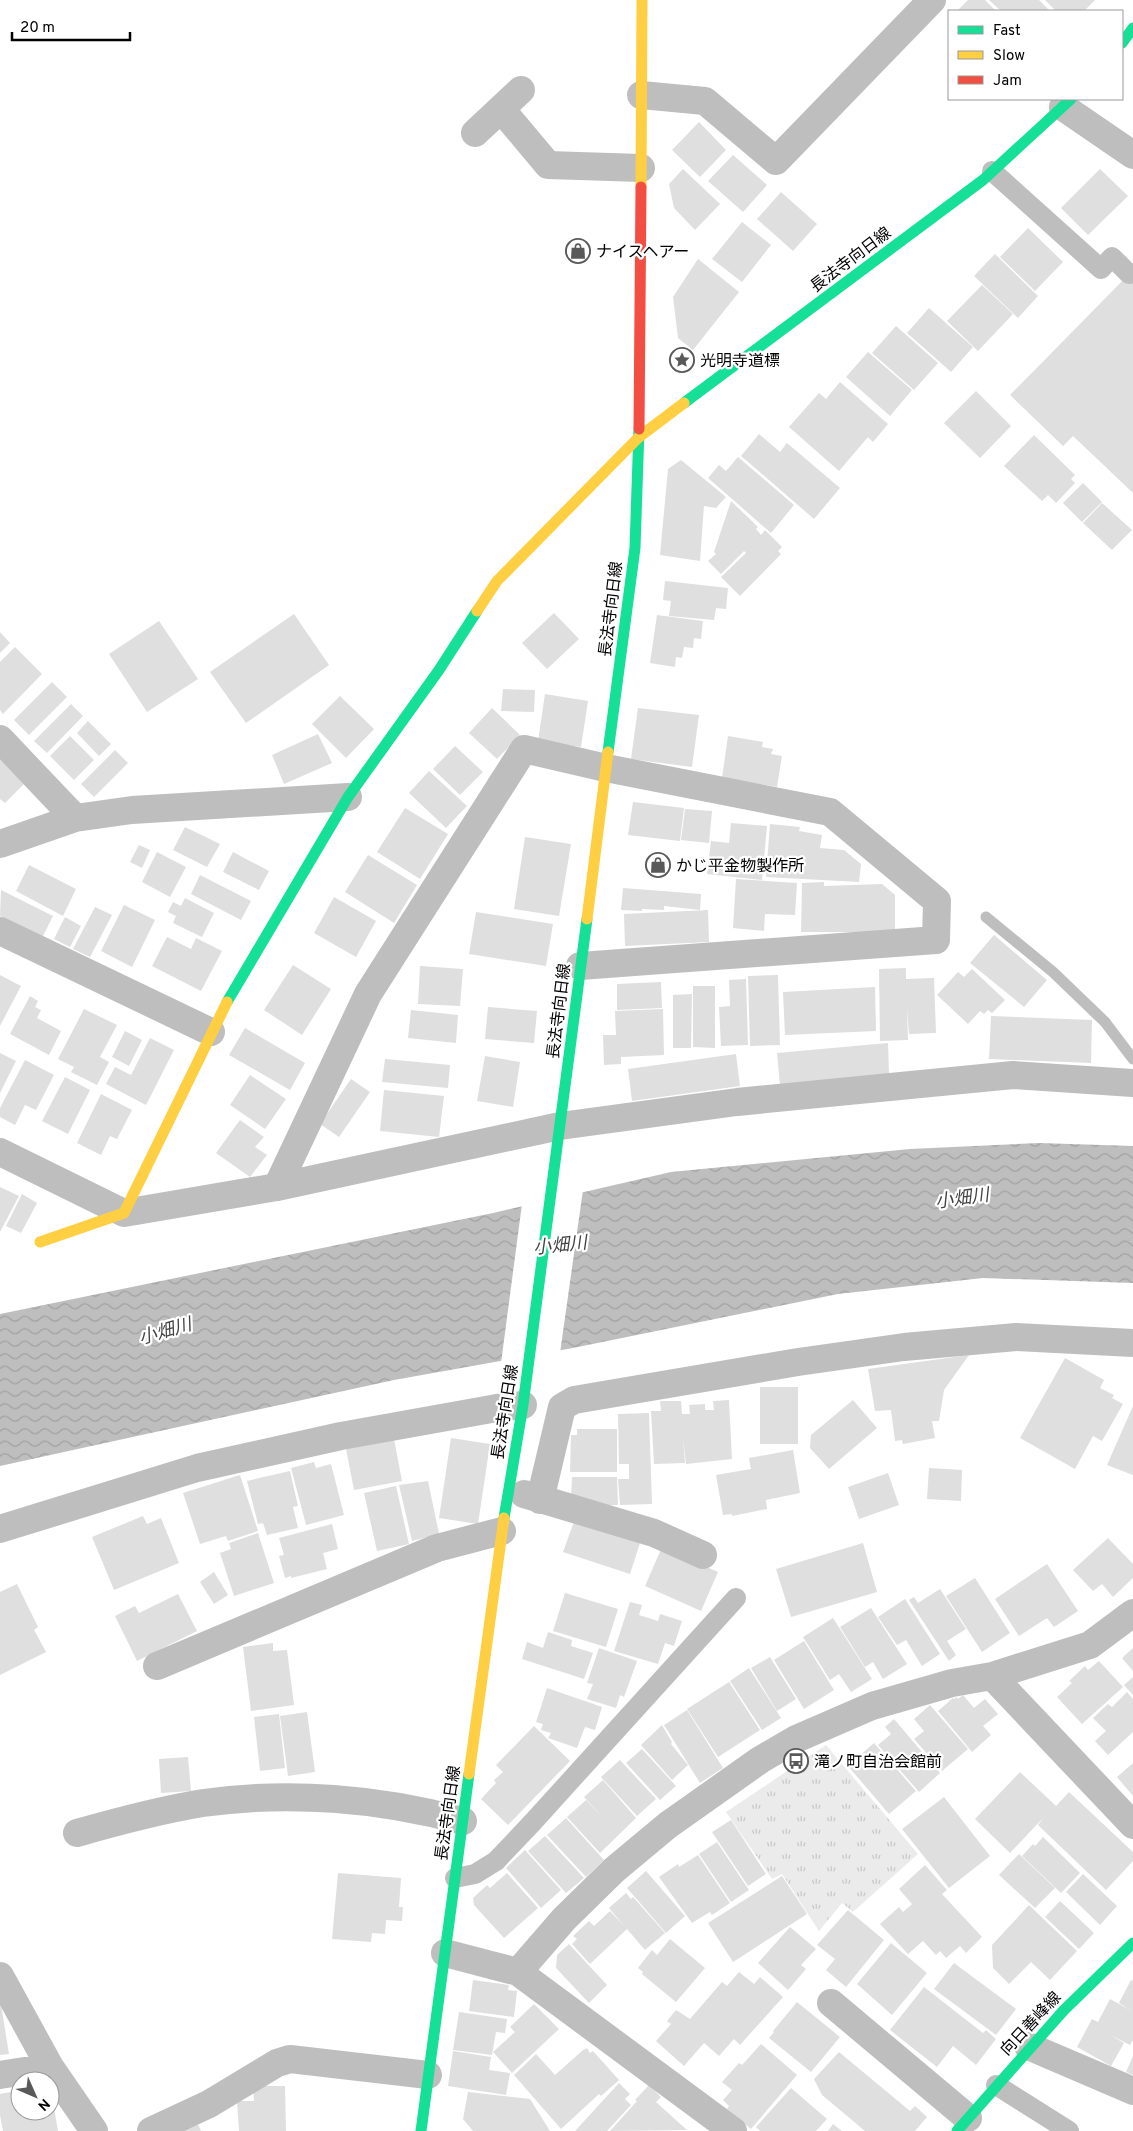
<svg xmlns="http://www.w3.org/2000/svg" width="1133" height="2131" viewBox="0 0 1133 2131" font-family="Overpass,'Noto Sans JP',sans-serif">
	<style>
		.park { fill: url(#park-tufts) }
		.water { fill: url(#water-waves) }
		.pier { fill: #fff }
		.lines { fill: none; stroke-linecap: round; stroke-linejoin: round }
		.stream { stroke: #bebebe; stroke-width: 11 }
		.building { fill: #dfdfdf }
		.lane { stroke: #bebebe; stroke-width: 20 }
		.street { stroke: #bebebe; stroke-width: 28 }
		.fast { stroke: #16e098; stroke-width: 11 }
		.slow { stroke: #ffcf43; stroke-width: 11 }
		.jam { stroke: #f24e42; stroke-width: 11 }
		.labels { text-anchor: middle; stroke-width: 4.5; stroke-linejoin: round; paint-order: stroke }
		.poi-label { font-size: 16px; fill: #000; stroke: #fff; text-anchor: start }
		.street-label { font-size: 16px; fill: #000; stroke: #fff }
		.water-label { font-size: 18px; font-style: italic; fill: #434343; stroke: #fff }
	</style>
	<defs>
		<pattern id="park-tufts" width="24" height="20" patternUnits="userSpaceOnUse" patternTransform="scale(1.25)"><rect width="24" height="20" fill="#ebebeb"/><path d="M3 7l-1-3M5 7V3M7 7l1-3M15 17l-1-3M17 17v-4M19 17l1-3" fill="none" stroke="#c8c8c8"/></pattern>
		<pattern id="water-waves" width="16" height="10" patternUnits="userSpaceOnUse" patternTransform="scale(1.25)"><rect width="16" height="10" fill="#bebebe"/><path d="M0 5q4-4 8 0t8 0" fill="none" stroke="#a2a2a2"/></pattern>
	</defs>
	<rect width="100%" height="100%" fill="#fff"/>
	<!-- park -->
	<path class="park" d="M826 1745 918 1854 853 1912 842 1903 819 1931 782 1874 772 1879 726 1812Z"/>
	<!-- water -->
	<path class="water" d="M1039 1143 1133 1146V1283L983 1278 838 1294 573 1348 394 1380 0 1466V1314L493 1213 671 1172 910 1149Z"/>
	<!-- pier -->
	<path class="pier" d="M583 1190 560 1353 501 1363 522 1204Z"/>
	<g class="lines">
		<!-- stream -->
		<path class="stream" d="M986 917 1053 972 1105 1022 1133 1059"/>
	</g>
	<!-- building -->
	<path class="building" d="M968 0H985L996 11H957Z
		M989 0H1039L1050 11H1001Z
		M1045 0H1095L1084 11H1056Z
		M699 122 726 150 700 177 672 150Z
		M733 155 767 185 743 212 708 181Z
		M683 169 720 204 695 230 674 208 669 184Z
		M1100 169 1128 196 1088 235 1061 208Z
		M781 192 817 224 793 251 757 219Z
		M742 222 771 245 742 282 712 259Z
		M1028 228 1063 262 1035 291 1000 257Z
		M995 254 1038 296 1018 318 974 276Z
		M698 259 739 292 693 350 678 338 673 297Z
		M1133 270V493L1073 436 1063 446 1010 395Z
		M982 285 1013 314 978 351 947 321Z
		M929 308 973 347 951 372 907 333Z
		M896 326 938 363 914 390 872 353Z
		M868 352 912 390 890 416 846 377Z
		M840 382 888 424 873 442 868 437 839 471 789 427 819 393 826 399Z
		M976 391 1011 426 980 458 944 423Z
		M759 434 780 452 787 443 840 488 814 519 741 456Z
		M1034 435 1075 475 1071 479 1075 483 1056 503 1048 495 1042 501 1004 466Z
		M738 457 794 505 771 533 708 478 719 465 726 471Z
		M681 460 726 497 716 508 704 506 700 561 660 555 668 469Z
		M1083 483 1102 502 1082 522 1063 503Z
		M731 501 758 527 756 529 761 535 765 530 782 547 778 551 781 554 740 596 721 577 746 553 744 551 721 574 708 561 716 554 714 552Z
		M1102 503 1132 530 1112 550 1083 523Z
		M665 581 728 588 726 609 716 608 714 620 669 616 671 601 663 600Z
		M554 613 579 639 547 669 522 643Z
		M294 614 329 665 246 723 210 672Z
		M657 615 703 621 701 639 694 638 693 648 684 647 682 658 676 657 675 667 650 663Z
		M159 621 198 679 147 712 109 654Z
		M0 632 10 643 0 653Z
		M15 647 42 674 3 714 0 710V662Z
		M52 682 67 697 29 735 14 720Z
		M503 689 535 690 534 712 501 711Z
		M545 694 588 701 581 747 538 741Z
		M340 696 374 729 346 758 312 724Z
		M71 704 83 716 47 753 34 741Z
		M492 708 520 735 497 759 469 733Z
		M638 708 699 715 692 767 631 759Z
		M88 721 111 744 99 756 77 733Z
		M318 734 332 763 284 784 272 755Z
		M70 736 94 760 74 780 50 756Z
		M728 736 763 742 762 747 773 749 771 754 782 756 777 787 722 778Z
		M455 746 483 772 460 795 433 769Z
		M115 750 128 763 94 797 81 784Z
		M0 755 26 782 5 803 0 799Z
		M429 771 467 806 446 828 409 793Z
		M633 802 684 808 680 841 628 835Z
		M405 808 448 834 420 879 377 852Z
		M685 809 712 811 709 843 681 840Z
		M731 823 767 826 762 880 707 874 711 841 729 843Z
		M770 824 800 827 799 831 822 835 820 848 844 850 861 864 859 882 766 877Z
		M185 827 220 844 207 867 173 850Z
		M525 837 571 844 559 916 514 909Z
		M139 845 150 850 142 868 130 862Z
		M157 852 186 867 170 897 142 882Z
		M233 852 269 871 259 890 223 872Z
		M368 855 417 885 394 923 345 892Z
		M29 865 76 889 63 916 16 891Z
		M200 875 251 901 241 920 191 894Z
		M736 879 797 883 795 915 765 914 764 931 733 928Z
		M824 882V886L882 884 895 895V932H801L802 883Z
		M623 888 701 894 700 910 664 906V910L642 909V911L621 910Z
		M1 890 53 916 42 938 0 916Z
		M334 897 376 921 356 957 314 933Z
		M185 898 214 913 202 937 173 923 176 916 168 912 173 902 181 906Z
		M124 905 155 920 132 967 101 951Z
		M95 907 112 915 90 957 73 949Z
		M708 910 709 942 625 946 624 914Z
		M476 912 553 924 546 966 469 954Z
		M65 917 81 926 70 947 54 939Z
		M994 935 1047 980 1024 1007 970 963Z
		M167 937 191 949 196 938 222 951 201 991 152 966Z
		M293 965 331 989 302 1035 264 1010Z
		M420 966 463 969 460 1006 418 1004Z
		M906 968V979L934 978 936 1033 909 1034 907 1009 908 1040 880 1041 879 969Z
		M972 969 1005 1000 992 1013 988 1010 984 1014 980 1011 968 1024 937 995 958 972 964 977Z
		M0 975 21 986 0 1026Z
		M778 975 780 1045 750 1046 748 976Z
		M746 979 748 1045 721 1046 719 1007 730 1006 729 980Z
		M661 982 662 1008 617 1010V984Z
		M693 986H715V1048L693 1047Z
		M875 987 876 1031 785 1035 783 992Z
		M692 994 691 1048H673V995Z
		M30 996 38 1001 35 1007 41 1010 37 1018 61 1031 49 1055 10 1034Z
		M488 1007 537 1011 534 1043 485 1039Z
		M84 1009 117 1025 100 1057 109 1062 97 1085 71 1072 74 1067 58 1059Z
		M663 1009 664 1055 621 1057V1064L604 1065 603 1035H616L615 1011Z
		M411 1010 458 1015 456 1043 408 1038Z
		M991 1016 1092 1020 1091 1063 989 1059Z
		M245 1028 305 1063 290 1090 229 1055Z
		M125 1031 142 1040 129 1066 112 1057Z
		M150 1038 174 1050 146 1105 106 1084 115 1067 131 1075Z
		M888 1043 889 1074 780 1085 777 1053Z
		M0 1053 16 1061 0 1093Z
		M736 1054 740 1086 632 1101 628 1069Z
		M485 1056 520 1062 513 1107 477 1101Z
		M385 1059 450 1065 448 1088 382 1082Z
		M25 1060 54 1075 36 1110 25 1105 15 1125 0 1117V1108Z
		M250 1075 286 1099 265 1129 230 1105Z
		M65 1077 90 1090 68 1134 42 1121Z
		M351 1079 370 1092 339 1137 320 1124Z
		M384 1090 444 1096 439 1137 380 1131Z
		M101 1094 132 1110 117 1139 110 1136 101 1155 77 1143Z
		M240 1120 264 1137 255 1147 267 1155 250 1177 216 1153Z
		M0 1187 19 1196 0 1232Z
		M22 1194 37 1203 21 1233 6 1226Z
		M969 1355 944 1390 939 1421H932L935 1438 903 1444 902 1440 895 1441 891 1410 875 1411 868 1369Z
		M1065 1358 1104 1380 1100 1388 1114 1395 1112 1398 1123 1404 1102 1441 1093 1436 1075 1469 1020 1438Z
		M760 1387H798V1444H760Z
		M729 1400 732 1459 686 1464 683 1438 685 1463 654 1464 651 1411H661L660 1401H681L682 1414H690L689 1405 705 1404V1410H714L713 1401Z
		M853 1400 877 1428 829 1469 810 1448 811 1435Z
		M1133 1406V1475L1107 1465Z
		M649 1413 652 1504 620 1505 618 1479H629V1464H619L618 1414Z
		M577 1429H617V1472H570L571 1435H577Z
		M451 1438 490 1444 478 1524 439 1518Z
		M394 1439 402 1481 354 1490 346 1449Z
		M793 1450 800 1493 766 1500 767 1509 732 1516V1514L723 1515 716 1475 751 1469 749 1458Z
		M314 1462 316 1468 331 1464 344 1515 306 1525 291 1468Z
		M929 1468 962 1470 961 1501 927 1499Z
		M290 1471 298 1506 293 1507 298 1528 267 1535 263 1523 258 1524 247 1481Z
		M888 1473 899 1505 859 1519 848 1487Z
		M240 1475 258 1531 228 1541 226 1536 200 1544 183 1493Z
		M572 1477H617L618 1505H600L571 1499Z
		M428 1481 439 1534 412 1541 399 1485Z
		M396 1486 409 1544 377 1551 364 1493Z
		M143 1516 147 1524 161 1518 179 1563 114 1590 92 1537Z
		M575 1519 641 1540 630 1574 563 1552Z
		M332 1524 338 1549 323 1553 327 1569 291 1578V1576L285 1578 279 1556 284 1555 279 1538Z
		M258 1533 274 1583 234 1596 220 1553 231 1549 229 1543Z
		M1108 1538 1133 1564V1578L1113 1597 1102 1584 1093 1591 1073 1570Z
		M863 1543 877 1592 791 1617 776 1569Z
		M662 1547 718 1572 701 1611 645 1586Z
		M1047 1564 1078 1611 1054 1627 1047 1618 1019 1636 995 1599Z
		M214 1572 228 1595 214 1604 200 1582Z
		M975 1578 1010 1633 982 1652 946 1596Z
		M17 1584 38 1627 34 1630 46 1652 0 1675V1592Z
		M940 1589 966 1629 947 1641 956 1655 949 1661 909 1600 914 1597 918 1603Z
		M565 1593 618 1609 606 1647 553 1631Z
		M178 1594 197 1631 137 1661 115 1616 135 1606 139 1613Z
		M905 1599 940 1654 922 1666 906 1640 897 1645 878 1617Z
		M630 1602 642 1605 639 1615 658 1621 660 1614 682 1621 674 1646 665 1643 658 1664 614 1651Z
		M871 1608 907 1664 883 1679 873 1662 865 1667 840 1627Z
		M833 1618 872 1679 851 1692 839 1674 830 1680 803 1637Z
		M548 1632 572 1640 571 1646 593 1653 584 1679 522 1659 527 1642 543 1648Z
		M804 1641 834 1690 804 1709 774 1660Z
		M273 1643V1651L287 1650 294 1705 251 1711 243 1647Z
		M599 1648 637 1661 624 1697 620 1695 616 1708 587 1699 593 1684 587 1683Z
		M1133 1648V1671L1122 1658Z
		M770 1657 796 1699 777 1711 751 1668Z
		M1099 1661 1123 1687 1082 1724 1057 1697 1072 1683 1069 1681 1085 1666 1088 1670Z
		M749 1668 781 1718 762 1730 730 1681Z
		M1133 1677V1695L1124 1685Z
		M729 1682 760 1730 718 1757 687 1709Z
		M547 1688 602 1707 595 1730 585 1727 577 1748 548 1738 551 1733 541 1730 543 1724 536 1722Z
		M1127 1692 1133 1699V1732L1108 1755 1095 1741 1106 1731 1093 1718 1108 1704 1112 1707Z
		M963 1695 974 1708 985 1699 998 1714 983 1726 991 1735 972 1752 938 1711 953 1698 954 1699 957 1697 958 1699Z
		M930 1705 968 1749 942 1771 914 1739 924 1731 914 1719Z
		M687 1710 723 1768 700 1783 664 1725Z
		M307 1712 315 1772 288 1776 280 1716Z
		M279 1714 285 1768 260 1771 254 1717Z
		M894 1719 940 1773 919 1792 878 1745 891 1734 885 1727Z
		M662 1725 672 1742 671 1744 688 1765 672 1780 641 1745Z
		M534 1726 570 1761 508 1825 481 1799 496 1783 494 1780 503 1772 496 1765Z
		M874 1743 916 1791 889 1814 848 1766Z
		M642 1749 676 1786 660 1800 626 1763Z
		M188 1757 191 1791 161 1793 159 1759Z
		M620 1760 656 1799 637 1816 601 1777Z
		M1133 1763V1796L1117 1777Z
		M1020 1772 1056 1806 1069 1792 1133 1852V1861L1106 1890 1038 1825 1043 1818 1010 1853 975 1819Z
		M603 1780 636 1818 600 1853 567 1817 586 1800 605 1820 584 1797Z
		M944 1797 990 1856 949 1888 902 1829Z
		M566 1818 604 1860 586 1877 547 1835Z
		M731 1820 766 1874 748 1886 712 1832Z
		M545 1836 584 1878 566 1893 528 1851Z
		M1043 1837 1080 1873 1061 1893 1022 1856 1033 1844 1035 1846Z
		M717 1842 749 1890 731 1902 699 1854Z
		M525 1850 561 1890 541 1908 506 1868Z
		M1019 1854 1055 1888 1035 1908 999 1875Z
		M698 1855 730 1903 712 1915 710 1912 692 1923 659 1877 678 1864 679 1867Z
		M925 1865 947 1890 942 1894 982 1937 966 1953 960 1946 946 1958 940 1951 936 1955 923 1941 908 1954 880 1924 899 1907 903 1912 912 1904 899 1889Z
		M646 1871 685 1916 666 1933 627 1888Z
		M338 1873 401 1878 399 1907H403L402 1921 386 1920 385 1934 372 1933 371 1942 332 1939Z
		M507 1873 538 1908 504 1938 474 1905 473 1898 487 1885 490 1888Z
		M1083 1874 1117 1906 1100 1925 1066 1892Z
		M782 1876 807 1914 733 1962 708 1923Z
		M626 1893 631 1899 633 1897 665 1933 645 1950 627 1929 590 1964 572 1944 577 1939 573 1936 589 1921 594 1926 610 1911 624 1926 609 1908Z
		M1060 1901 1094 1933 1079 1949 1045 1917Z
		M1029 1905 1077 1951 1050 1980 1031 1962 1009 1984 993 1968 992 1945Z
		M848 1910 884 1940 846 1987 826 1970 835 1959 817 1945Z
		M790 1927 816 1949 801 1965 806 1969 788 1990 758 1963Z
		M670 1939 705 1968 676 2002 642 1974 643 1972 638 1968 652 1950 657 1955Z
		M891 1943 927 1973 892 2015 857 1984Z
		M569 1944 607 1985 589 2003 556 1968 557 1955Z
		M954 1963 1016 2009 996 2035 934 1989Z
		M739 1972 754 1984 760 1977 783 1997 740 2045 734 2039 719 2056 704 2043 684 2066 656 2041 671 2024 667 2021 676 2010 690 2019 722 1982 727 1986Z
		M473 1980 509 1985 508 1990 517 1991 514 2017 469 2011Z
		M1131 1980 1133 1981V2040L1130 2045 1110 2035 1124 2043 1111 2066 1077 2047 1092 2019 1098 2022 1110 1999 1130 2010 1119 2003Z
		M924 1987 983 2033 986 2030 996 2039 976 2065 953 2046 937 2067 890 2030Z
		M0 1998 9 2054 0 2055Z
		M797 2002 840 2037 811 2072 769 2038 774 2032 773 2031Z
		M534 2004 559 2029 512 2073 493 2052 515 2032 510 2027Z
		M459 2012 507 2019 505 2033 496 2032 492 2055 453 2050Z
		M761 2044 797 2075 751 2129 727 2109 729 2106 723 2100 732 2090 722 2082 739 2063 742 2065Z
		M587 2048 590 2053 593 2051 619 2080 601 2096 599 2094 561 2129 514 2075 536 2054 555 2075 583 2050Z
		M453 2051 491 2057 489 2070 510 2073 506 2095 448 2086Z
		M839 2052 910 2111 915 2106 927 2117 915 2131H865L822 2095 814 2079Z
		M1133 2056V2075L1126 2072Z
		M619 2083 630 2094 625 2099 631 2105 607 2131H575Z
		M649 2085 661 2097 656 2102 687 2130 610 2131 637 2101 635 2100Z
		M253 2086H285L286 2131H239L237 2101H254Z
		M791 2088 827 2119 816 2131H760L756 2127Z
		M20 2090V2111H50L51 2090 58 2131H3L0 2115V2094Z
		M468 2092 530 2099 550 2131H473L463 2119Z
		M197 2122 201 2131H167Z
		M833 2124 842 2131H828Z"/>
	<g class="lines">
		<!-- lane -->
		<path class="lane" d="M992 171 1101 269 1112 257 1129 274
			M455 1878 475 1874 496 1861 532 1823 736 1598
			M996 2085 1069 2131"/>
		<!-- street -->
		<path class="street" d="M641 95 705 101 776 161 932 0
			M1063 107 1133 155
			M501 109 548 165 641 168
			M475 133 521 90
			M0 739 75 818
			M0 844 75 818 132 810 348 797
			M0 931 211 1032
			M0 1152 124 1213 277 1187 560 1126 737 1102 1013 1075 1133 1083
			M277 1187 368 994 524 749 606 768 830 812 937 901 936 940 580 966
			M524 1494 654 1533 703 1555
			M540 1500 562 1407 574 1400 798 1362 904 1347 1016 1337 1133 1343
			M0 1529 197 1468 341 1436 497 1408 523 1405
			M157 1666 437 1548 502 1531
			M992 1676 1133 1825
			M77 1833C119 1821 160 1810 203 1803 289 1791 379 1798 463 1821
			M445 1953 518 1972 733 2131
			M518 1972 564 1919 614 1870 668 1825 760 1760 796 1739 872 1706 952 1683 992 1676 1090 1645 1133 1613
			M0 1976 50 2067 94 2131
			M831 2003 968 2118
			M1028 2046 1133 2091
			M0 2075 50 2067
			M151 2131 209 2104 277 2063 290 2059 428 2075"/>
		<!-- fast -->
		<path class="fast" d="M1122 43 1133 28
			M684 403 983 180 1071 99
			M608 752 635 548 639 429
			M227 1002 348 797 439 670 477 611
			M504 1518 523 1405 587 919
			M421 2131 469 1774
			M957 2131 1064 2010 1133 1943"/>
		<!-- slow -->
		<path class="slow" d="M641 187 642 0
			M477 611 497 581 639 437 684 403
			M587 919 608 752
			M40 1242 124 1213 227 1002
			M469 1774 504 1518"/>
		<!-- jam -->
		<path class="jam" d="M639 429 641 187"/>
	</g>
	<!-- icons -->
	<defs>
		<symbol id="shop-ring" viewBox="-11 -11 22 22"><circle r="9.5" fill="#fff" stroke="#595959" stroke-width="1.5"/><path d="M-5-2.5h2.3a2.7 3.5 0 0 1 5.4 0H5L5.5 6h-11ZM-1.5-2.5h3a1.5 2.3 0 0 0-3 0Z" fill="#595959"/></symbol>
		<symbol id="sight-ring" viewBox="-11 -11 22 22"><circle r="9.5" fill="#fff" stroke="#595959" stroke-width="1.5"/><path d="M0-6L1.8-2.2L6-1.7L2.9 1.2L3.7 5.4L0 3.3L-3.7 5.4L-2.9 1.2L-6-1.7L-1.8-2.2Z" fill="#595959"/></symbol>
		<symbol id="bus-ring" viewBox="-11 -11 22 22"><circle r="9.5" fill="#fff" stroke="#595959" stroke-width="1.5"/><path d="M-5-6H5V4H4V6H2V4H-2V6H-4V4H-5ZM-3.5-4V0h7V-4ZM-3.5 1.2v1.5H-2V1.2ZM2 1.2v1.5H3.5V1.2Z" fill="#595959"/></symbol>
	</defs>
	<g fill-rule="evenodd">
		<use href="#shop-ring" x="564" y="237" width="28" height="28"/>
		<use href="#sight-ring" x="668" y="346" width="28" height="28"/>
		<use href="#shop-ring" x="644" y="851" width="28" height="28"/>
		<use href="#bus-ring" x="782" y="1747" width="28" height="28"/>
	</g>
	<g class="labels">
		<!-- poi labels -->
		<g class="poi-label">
			<text x="596" y="257">ナイスヘアー</text>
			<text x="700" y="366">光明寺道標</text>
			<text x="676" y="871">かじ平金物製作所</text>
			<text x="814" y="1767">滝ノ町自治会館前</text>
		</g>
		<!-- street labels -->
		<g class="street-label">
			<text transform="translate(850 259) rotate(-37)" y="6">長法寺向日線</text>
			<text transform="translate(610 609) rotate(-83)" y="6">長法寺向日線</text>
			<text transform="translate(558 1011) rotate(-83)" y="6">長法寺向日線</text>
			<text transform="translate(504 1412) rotate(-81)" y="6">長法寺向日線</text>
			<text transform="translate(447 1813) rotate(-82)" y="6">長法寺向日線</text>
			<text transform="translate(1030 2023) rotate(-47)" y="6">向日善峰線</text>
		</g>
		<!-- water labels -->
		<g class="water-label">
			<text transform="translate(962 1198) rotate(-8)" y="6">小畑川</text>
			<text transform="translate(560 1245) rotate(-6)" y="6">小畑川</text>
			<text transform="translate(165 1331) rotate(-16)" y="6">小畑川</text>
		</g>
	</g>
	<!-- legend -->
	<rect x="948" y="10" width="175" height="90" fill="#ffffff" stroke="#999999"/>
	<rect x="958" y="26" width="25" height="8" fill="#16e098" stroke="#999999"/>
	<text x="993" y="35" font-size="15" fill="#000000">Fast</text>
	<rect x="958" y="51" width="25" height="8" fill="#ffcf43" stroke="#999999"/>
	<text x="993" y="60" font-size="15" fill="#000000">Slow</text>
	<rect x="958" y="76" width="25" height="8" fill="#f24e42" stroke="#999999"/>
	<text x="993" y="85" font-size="15" fill="#000000">Jam</text>
	<!-- north arrow -->
	<g transform="translate(35 2096) rotate(135)"><circle r="24" fill="#ffffff" stroke="#999999"/>
	<path d="M0-4L9 19L0 12L-9 19Z" fill="#595959"/>
	<text y="-8" font-size="14" font-weight="bold" text-anchor="middle" fill="#000000">N</text>
	</g>
	<!-- scale -->
	<path d="M12 32v8h118v-8" fill="none" stroke="#000000" stroke-width="2.5"/>
	<text x="20" y="32" font-size="15" fill="#000000" stroke="#ffffff" stroke-width="4" paint-order="stroke">20 m</text>
</svg>
